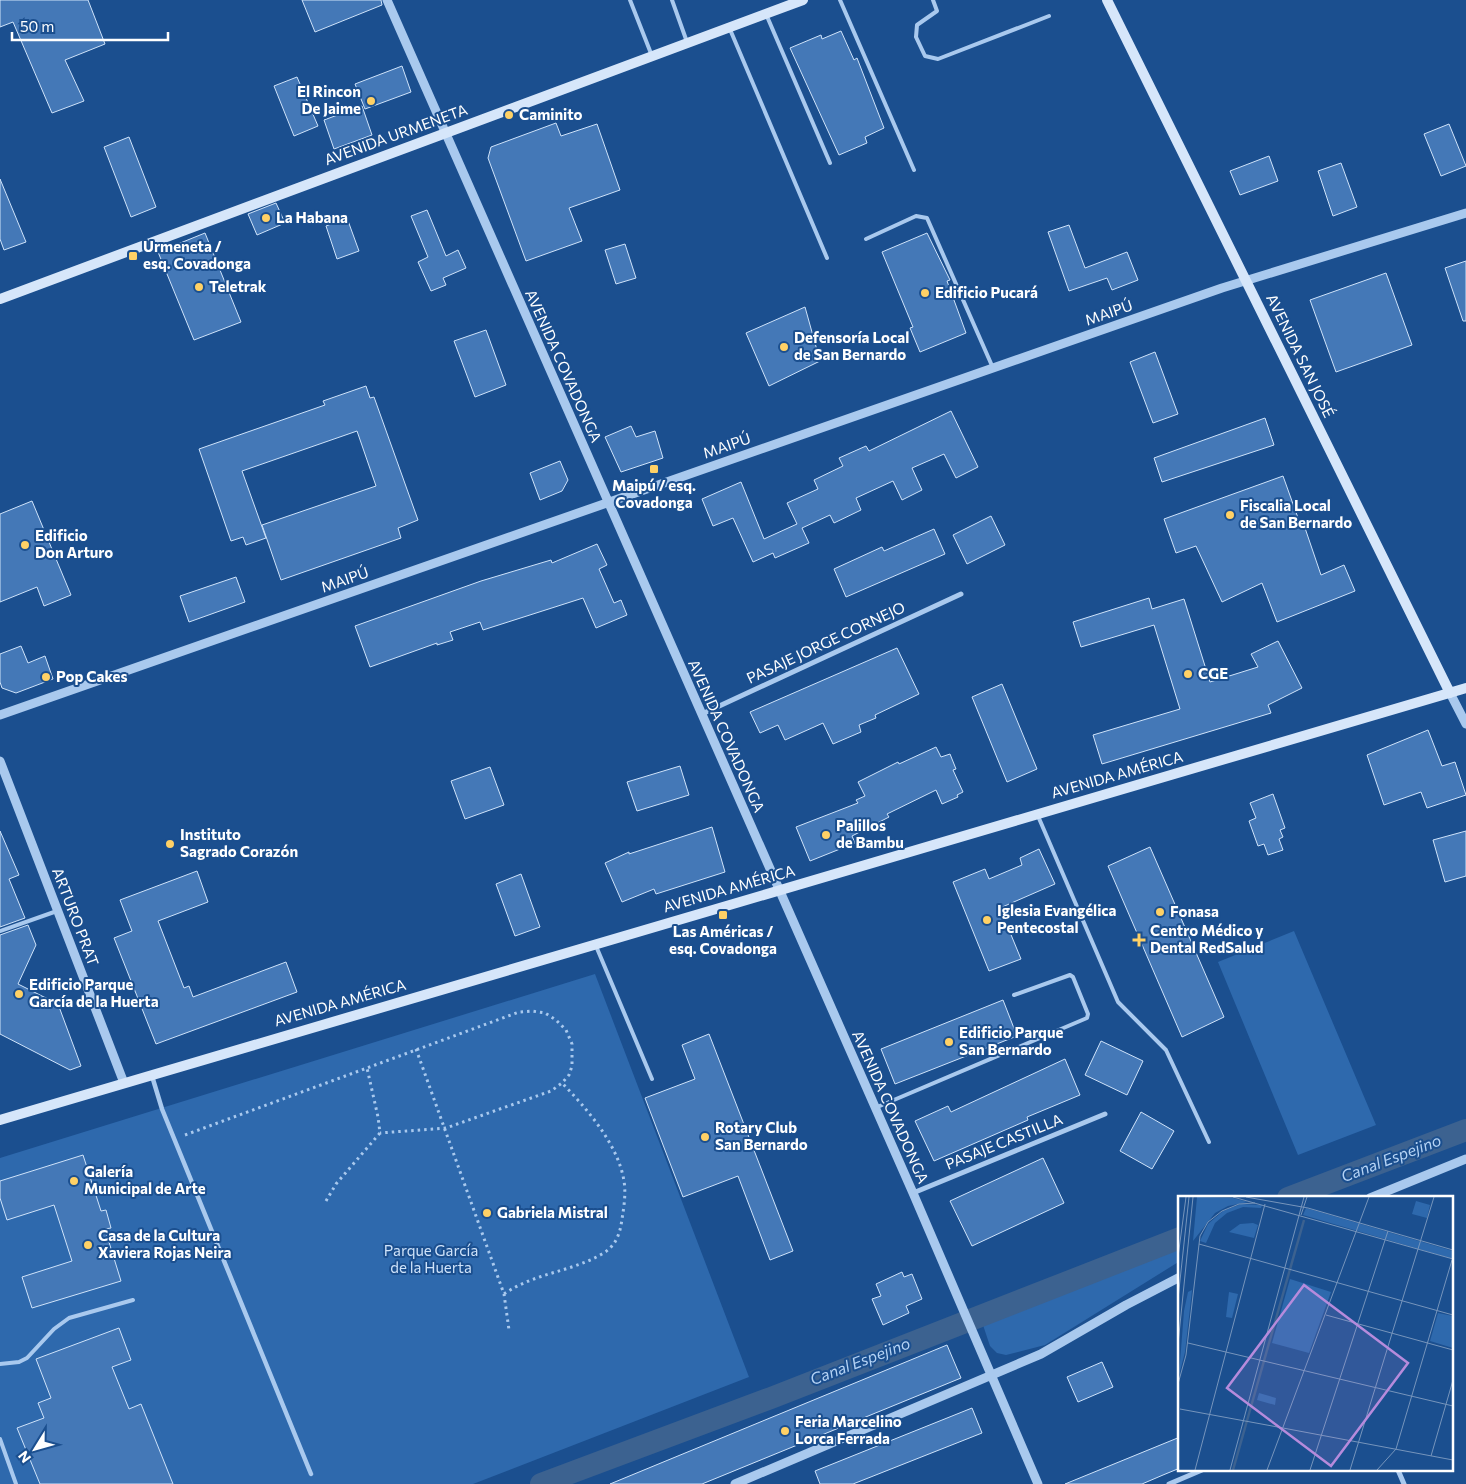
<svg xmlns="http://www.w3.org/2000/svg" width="1466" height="1484" viewBox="0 0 1466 1484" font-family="Commissioner,sans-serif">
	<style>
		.green { fill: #2e69ad }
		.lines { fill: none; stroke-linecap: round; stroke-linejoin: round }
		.canal { stroke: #3c6290; stroke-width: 22 }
		.building { fill: #4478b7; stroke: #cfe3fa }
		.path { stroke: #a9c9ee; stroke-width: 3; stroke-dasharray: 2.5 4; stroke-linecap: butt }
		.service { stroke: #a9c9ee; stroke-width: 4 }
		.pedestrian { stroke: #a9c9ee; stroke-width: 4.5 }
		.minor { stroke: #a9c9ee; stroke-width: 5 }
		.tertiary { stroke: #a9c9ee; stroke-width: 9 }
		.secondary { stroke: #d6e6fa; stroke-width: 10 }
		.poi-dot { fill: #ffd166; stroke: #1b4f8f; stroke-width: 2 }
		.labels { text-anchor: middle; stroke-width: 4; stroke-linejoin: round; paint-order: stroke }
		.poi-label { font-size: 15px; font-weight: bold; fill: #fff; stroke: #1b4f8f; text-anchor: start }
		.street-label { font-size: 15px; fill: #fff; stroke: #1b4f8f }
		.park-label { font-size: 15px; fill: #cfe3fa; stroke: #1b4f8f }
		.water-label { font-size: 16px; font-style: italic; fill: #b5d3f5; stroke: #1b4f8f }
		.inset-river { fill: none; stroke: #3c6290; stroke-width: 2.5 }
		.inset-road { fill: none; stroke: #7695bc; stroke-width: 1 }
		.view { fill: #b68bdc; fill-opacity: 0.15; stroke: #b68bdc; stroke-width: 2.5 }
		.inset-edge { fill: none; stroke: #fff; stroke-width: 2.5 }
	</style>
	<rect width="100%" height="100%" fill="#1b4f8f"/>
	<!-- green -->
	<path class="green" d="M1294 931 1376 1125 1298 1155 1218 962Z
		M595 974 749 1377 473 1484H0V1158Z
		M1180 1244V1261L1045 1345 1006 1355 997 1353 990 1346 983 1325Z"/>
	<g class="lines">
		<!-- canal -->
		<path class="canal" d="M1288 1198 1466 1130
			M541 1484 771 1398 1180 1238"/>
	</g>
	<!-- building -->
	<path class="building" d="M0 0H88L105 44 65 60 84 101 52 113 13 22 0 27Z
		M302 0H381L382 5 315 32Z
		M841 31 854 60 857 58 884 128 865 137 867 143 839 155 790 48 821 35 822 39Z
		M402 66 411 92 365 109 355 84Z
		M297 77 318 126 294 136 274 86Z
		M362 106 372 135 334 149 324 120Z
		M556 123 561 136 597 124 620 190 569 208 582 241 526 261 488 158 491 147Z
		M1449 124 1466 166 1441 176 1424 134Z
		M129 137 156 207 131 217 104 147Z
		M1269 156 1278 181 1240 195 1230 171Z
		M1341 163 1357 207 1333 216 1318 171Z
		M0 179 26 242 4 250 0 239Z
		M276 203 285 223 257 235 248 214Z
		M427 210 446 256 458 250 466 268 443 278 446 285 431 291 418 262 428 257 411 216Z
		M347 218 359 251 337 259 326 226Z
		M1069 225 1085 268 1127 252 1138 280 1112 290 1107 278 1069 291 1048 232Z
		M205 233 241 322 194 340 158 252Z
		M927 233 950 280 947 281 966 333 920 352 910 328 913 327 882 252Z
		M625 244 636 278 616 284 605 250Z
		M1466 261V321H1463L1445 268Z
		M1386 273 1412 345 1336 372 1310 300Z
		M805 307 820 361 769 386 746 333Z
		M486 330 506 385 475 397 454 341Z
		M1155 352 1178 414 1153 423 1130 362Z
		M366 386 370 398 374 397 418 520 398 528 401 538 281 580 262 525 376 486 357 431 242 471 266 538 246 545 243 537 231 541 199 449 325 405 323 401Z
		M951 411 978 467 956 478 944 454 912 468 922 490 902 500 893 481 856 498 861 510 834 523 830 515 802 528 809 543 775 558 773 553 753 562 733 518 713 526 702 499 741 482 764 539 797 524 787 503 818 489 814 480 843 466 839 458 866 446 869 451Z
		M1265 418 1274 445 1162 482 1154 458Z
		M631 426 636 437 655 431 663 458 621 472 605 437Z
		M560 461 568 480 562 491 540 500 530 473Z
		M1283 476 1302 529 1305 528 1321 575 1344 565 1355 591 1277 622 1262 583 1222 602 1196 546 1176 553 1164 519Z
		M32 501 71 595 44 606 37 587 0 602V514Z
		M991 516 1005 545 967 564 953 535Z
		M934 529 945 554 846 597 834 569 882 547 884 551Z
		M597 544 607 565 599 569 614 603 621 600 627 615 596 628 583 598 483 630 480 622 450 632 453 640 437 645V643L370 667 355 626 481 581 551 560 552 563Z
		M236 577 245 602 189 622 180 596Z
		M1149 598 1152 609 1184 599 1210 682 1258 667 1251 654 1278 641 1302 688 1268 705 1271 713 1102 764 1093 735 1180 709 1154 625 1081 647 1073 622Z
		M21 646 28 663 45 656 53 679 16 693 2 688 0 682V654Z
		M897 648 919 694 875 715 876 718 859 725 861 732 833 744 823 723 785 740 778 725 760 733 750 712Z
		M1002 684 1037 769 1007 782 972 697Z
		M1428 730 1442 766 1455 762 1466 795 1427 808 1421 792 1384 805 1367 755Z
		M936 747 941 757 950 754 956 769 953 770 963 792 957 795 958 797 942 804 936 790 887 814 889 817 852 836 855 843 810 861 796 827 858 803 856 800 865 796 858 782 898 762 899 764Z
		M680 766 689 795 637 811 627 782Z
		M490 767 504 805 465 819 451 781Z
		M1273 794 1285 828 1280 830 1283 837 1279 839 1283 850 1268 855 1264 844 1258 846 1249 821 1256 818 1250 803Z
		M712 827 725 872 656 894 654 889 622 902 605 863 629 852V854Z
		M0 831 19 875 9 879 25 918 0 927Z
		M1466 831V876L1445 882 1433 840Z
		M1150 847 1224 1017 1182 1037 1108 866Z
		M1039 849 1055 884 1000 908 1021 959 989 971 953 882 985 869 989 879 1022 865 1020 858Z
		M197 871 208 902 158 921 184 988 189 986 193 997 286 962 297 992 156 1044 114 938 132 931 120 900Z
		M521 874 540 927 515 936 496 884Z
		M28 925 36 945 18 984 58 1004 81 1066 70 1070 0 1034V935Z
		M1003 1000 1017 1036 895 1084 881 1049Z
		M709 1034 793 1251 770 1260 738 1176 683 1197 645 1098 695 1079 682 1045Z
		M1101 1041 1143 1061 1127 1095 1085 1075Z
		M1065 1059 1080 1095 1027 1117 1028 1120 934 1161 915 1121 948 1106 951 1112Z
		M1141 1112 1174 1131 1152 1169 1120 1151Z
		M83 1155 101 1211 106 1210 111 1228 105 1229 121 1281 32 1308 22 1277 72 1261 54 1205 7 1220 0 1198V1181Z
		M1043 1158 1064 1203 972 1246 950 1201Z
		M902 1272 904 1277 912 1274 922 1299 906 1306 909 1313 883 1325 872 1299 881 1296 876 1284Z
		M119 1328 131 1360 112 1367 129 1409 141 1404 173 1484H40L17 1428 44 1418 38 1403 51 1398 36 1359Z
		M947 1345 961 1378 702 1484H610Z
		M1102 1362 1113 1387 1078 1402 1067 1377Z
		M972 1408 982 1433 853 1484H820L815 1471Z
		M1180 1437V1468L1163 1475 1142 1484H1065Z"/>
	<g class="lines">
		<!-- path -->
		<path class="path" d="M416 1049 504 1294 509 1330
			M185 1135 519 1012 532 1011 545 1013 556 1020 566 1030 572 1044V1066L569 1075 562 1083 551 1091 446 1128 380 1133
			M326 1201 336 1184 380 1133 378 1117 367 1068
			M504 1294C534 1273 571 1272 602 1254 616 1246 620 1234 622 1219 624 1207 626 1193 624 1181 618 1144 587 1109 562 1083"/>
		<!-- service -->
		<path class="service" d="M630 0 652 56
			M672 0 687 42
			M840 0 914 170
			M933 0 937 11 917 25 916 37 925 56 938 59 1049 16
			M766 14 830 163
			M729 27 827 258
			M866 239 916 216 927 218 993 368
			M1038 816 1118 1002 1166 1050 1209 1142
			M0 931 57 911
			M596 946 652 1079
			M875 1108 1087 1018 1088 1014 1073 977 1070 975 1014 995
			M0 1364 19 1362 27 1358 54 1329 69 1318 133 1300
			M0 1439 16 1484"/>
		<!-- pedestrian -->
		<path class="pedestrian" d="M152 1076 162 1109 311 1474"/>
		<!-- minor -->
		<path class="minor" d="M702 714 961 594
			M913 1193 1105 1114
			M1398 1470 1404 1484
			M1169 1484 1202 1470"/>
		<!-- tertiary -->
		<path class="tertiary" d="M387 0 913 1193 1038 1484
			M1450 693 1466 724
			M0 715 1222 288 1466 213
			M0 761 124 1083
			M1370 1198 1466 1159
			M735 1484 1041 1354 1126 1305 1180 1277"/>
		<!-- secondary -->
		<path class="secondary" d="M1107 0 1450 693
			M0 299 803 0
			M0 1120 1466 688"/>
	</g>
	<!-- markers -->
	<g class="poi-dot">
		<circle cx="371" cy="101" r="5"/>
		<circle cx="509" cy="115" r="5"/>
		<circle cx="266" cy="218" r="5"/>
		<rect x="128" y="251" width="10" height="10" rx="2.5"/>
		<circle cx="199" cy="287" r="5"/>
		<circle cx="925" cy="293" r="5"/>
		<circle cx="784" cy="347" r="5"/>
		<rect x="649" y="464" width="10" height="10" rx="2.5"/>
		<circle cx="1230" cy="515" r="5"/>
		<circle cx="25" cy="545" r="5"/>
		<circle cx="1188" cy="674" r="5"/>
		<circle cx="46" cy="677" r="5"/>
		<circle cx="826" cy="835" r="5"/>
		<circle cx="170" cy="844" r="5"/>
		<circle cx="1160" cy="912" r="5"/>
		<rect x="718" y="910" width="10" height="10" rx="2.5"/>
		<circle cx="987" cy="920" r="5"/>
		<path d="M1136.5 932.5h5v5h5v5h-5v5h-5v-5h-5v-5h5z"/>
		<circle cx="19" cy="994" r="5"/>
		<circle cx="949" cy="1042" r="5"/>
		<circle cx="705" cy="1137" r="5"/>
		<circle cx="74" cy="1181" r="5"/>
		<circle cx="487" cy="1213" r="5"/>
		<circle cx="88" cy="1245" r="5"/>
		<circle cx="785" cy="1431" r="5"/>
	</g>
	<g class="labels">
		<!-- poi labels -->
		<g class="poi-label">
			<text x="361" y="97" text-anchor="end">El Rincon<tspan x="361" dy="17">De Jaime</tspan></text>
			<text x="519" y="120">Caminito</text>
			<text x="276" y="223">La Habana</text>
			<text x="143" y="252">Urmeneta /<tspan x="143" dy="17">esq. Covadonga</tspan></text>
			<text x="209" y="292">Teletrak</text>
			<text x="935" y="298">Edificio Pucará</text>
			<text x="794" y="343">Defensoría Local<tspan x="794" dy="17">de San Bernardo</tspan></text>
			<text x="654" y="491" text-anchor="middle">Maipú / esq.<tspan x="654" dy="17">Covadonga</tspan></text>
			<text x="1240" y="511">Fiscalia Local<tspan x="1240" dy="17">de San Bernardo</tspan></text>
			<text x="35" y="541">Edificio<tspan x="35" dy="17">Don Arturo</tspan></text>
			<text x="1198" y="679">CGE</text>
			<text x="56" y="682">Pop Cakes</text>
			<text x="836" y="831">Palillos<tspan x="836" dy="17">de Bambu</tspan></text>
			<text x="180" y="840">Instituto<tspan x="180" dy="17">Sagrado Corazón</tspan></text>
			<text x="997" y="916">Iglesia Evangélica<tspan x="997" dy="17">Pentecostal</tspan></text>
			<text x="1170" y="917">Fonasa</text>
			<text x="1150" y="936">Centro Médico y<tspan x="1150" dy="17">Dental RedSalud</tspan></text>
			<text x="723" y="937" text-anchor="middle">Las Américas /<tspan x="723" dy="17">esq. Covadonga</tspan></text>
			<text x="29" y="990">Edificio Parque<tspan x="29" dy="17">García de la Huerta</tspan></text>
			<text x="959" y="1038">Edificio Parque<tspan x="959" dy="17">San Bernardo</tspan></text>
			<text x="715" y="1133">Rotary Club<tspan x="715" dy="17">San Bernardo</tspan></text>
			<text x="84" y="1177">Galería<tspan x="84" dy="17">Municipal de Arte</tspan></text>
			<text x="497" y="1218">Gabriela Mistral</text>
			<text x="98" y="1241">Casa de la Cultura<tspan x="98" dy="17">Xaviera Rojas Neira</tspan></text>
			<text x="795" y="1427">Feria Marcelino<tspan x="795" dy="17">Lorca Ferrada</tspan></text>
		</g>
		<!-- street labels -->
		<g class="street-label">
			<text transform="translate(396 135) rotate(-20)" y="5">AVENIDA URMENETA</text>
			<text transform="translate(1109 313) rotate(-19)" y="5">MAIPÚ</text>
			<text transform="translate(1300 356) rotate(64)" y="5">AVENIDA SAN JOSÉ</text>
			<text transform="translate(563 366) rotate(66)" y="5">AVENIDA COVADONGA</text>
			<text transform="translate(727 446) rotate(-19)" y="5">MAIPÚ</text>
			<text transform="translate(345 580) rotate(-19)" y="5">MAIPÚ</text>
			<text transform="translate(826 643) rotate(-25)" y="5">PASAJE JORGE CORNEJO</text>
			<text transform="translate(726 736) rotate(66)" y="5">AVENIDA COVADONGA</text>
			<text transform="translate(1117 775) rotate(-16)" y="5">AVENIDA AMÉRICA</text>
			<text transform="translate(729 889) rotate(-16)" y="5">AVENIDA AMÉRICA</text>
			<text transform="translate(75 917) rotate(69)" y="5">ARTURO PRAT</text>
			<text transform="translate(340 1003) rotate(-16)" y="5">AVENIDA AMÉRICA</text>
			<text transform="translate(890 1107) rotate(66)" y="5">AVENIDA COVADONGA</text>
			<text transform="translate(1004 1142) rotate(-22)" y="5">PASAJE CASTILLA</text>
		</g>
		<!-- park labels -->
		<g class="park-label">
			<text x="431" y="1256">Parque García<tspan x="431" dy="17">de la Huerta</tspan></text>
		</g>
		<!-- water labels -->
		<g class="water-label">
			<text transform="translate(1391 1158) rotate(-21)" y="6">Canal Espejino</text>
			<text transform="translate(860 1361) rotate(-21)" y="6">Canal Espejino</text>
		</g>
	</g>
	<!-- overview -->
	<g transform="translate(1178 1196)">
		<rect width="275" height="275" fill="#1b4f8f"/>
		<path d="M19 1 55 2 70 6 50 10 37 17 15 45ZM238 5 252 9 249 22 234 18ZM63 8 84 9 83 12 65 11 49 17 37 27 28 47 22 45 30 28 45 15ZM128 12 275 55V63L125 19ZM75 27 80 29 76 42 51 36 62 28ZM112 83 153 96 131 157 94 147ZM14 94 7 156 1 179 6 115 10 96ZM51 96 60 98 54 122 48 121ZM260 117 275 120V152L252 145ZM81 197 98 202 97 209 79 204Z" fill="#2e69ad"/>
		<path class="inset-river" d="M55 274 126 24"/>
		<path class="inset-road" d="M55 1 275 63M68 1 130 12 275 54M123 19 129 1M21 48 275 119M0 61 8 1M0 103 11 1M148 119 275 154M10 147 275 210M0 148 15 1M0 188 8 159 22 40 30 26 44 15 61 8 77 7M2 213 105 232M105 232 275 264M253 260 275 184M17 274 87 8M52 274 126 1M89 274 191 1M132 274 210 35M172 274 256 1M199 274 218 253 274 64"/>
		<path class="view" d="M126 89 230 167 153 270 49 192Z"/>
		<rect width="275" height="275" class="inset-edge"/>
	</g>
	<!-- north arrow -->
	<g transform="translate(35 1449) rotate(233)" stroke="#1b4f8f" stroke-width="4" paint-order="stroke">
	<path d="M0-4L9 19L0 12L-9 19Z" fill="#ffffff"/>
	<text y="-8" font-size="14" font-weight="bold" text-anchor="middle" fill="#ffffff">N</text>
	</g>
	<!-- scale -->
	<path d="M12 32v8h156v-8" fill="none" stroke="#ffffff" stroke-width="2.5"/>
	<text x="20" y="32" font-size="15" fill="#ffffff" stroke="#1b4f8f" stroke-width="4" paint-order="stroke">50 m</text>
</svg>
